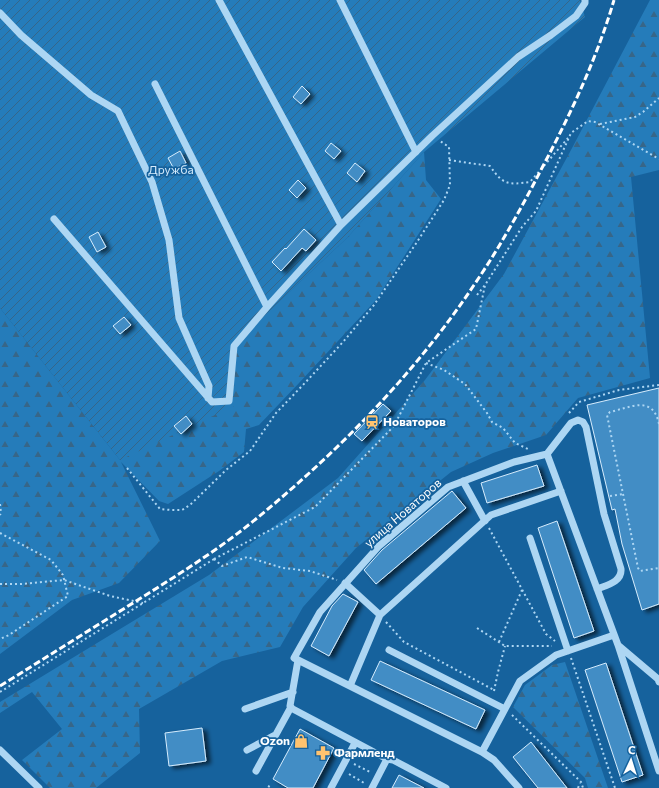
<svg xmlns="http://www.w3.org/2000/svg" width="659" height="788" viewBox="0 0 659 788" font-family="Commissioner,sans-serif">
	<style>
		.forest { fill: url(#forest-firs) }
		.garden { fill: url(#garden-furrows) }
		.building { fill: #438dc5; stroke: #d5ecfd; filter: url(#shadow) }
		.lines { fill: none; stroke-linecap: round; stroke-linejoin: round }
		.path { stroke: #add6f3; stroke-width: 2; stroke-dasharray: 2 3; stroke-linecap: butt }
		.minor { stroke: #add6f3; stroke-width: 7 }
		.rail { stroke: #fff; stroke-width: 3; stroke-dasharray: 7 3; stroke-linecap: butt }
		.labels { text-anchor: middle; stroke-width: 3.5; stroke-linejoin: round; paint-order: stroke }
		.park-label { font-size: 12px; fill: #d5ecfd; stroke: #16629d }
		.poi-label { font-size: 12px; font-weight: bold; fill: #fff; stroke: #16629d; text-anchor: start }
		.street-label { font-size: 12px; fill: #fff; stroke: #16629d }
	</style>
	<defs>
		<pattern id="forest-firs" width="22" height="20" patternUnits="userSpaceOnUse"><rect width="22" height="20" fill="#257cba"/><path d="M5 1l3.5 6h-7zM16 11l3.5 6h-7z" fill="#376688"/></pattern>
		<pattern id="garden-furrows" width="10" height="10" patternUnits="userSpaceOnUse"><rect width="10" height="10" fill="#257cba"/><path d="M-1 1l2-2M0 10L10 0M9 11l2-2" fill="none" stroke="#376688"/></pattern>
		<filter id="shadow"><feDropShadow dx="4.5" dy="2.5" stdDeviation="2" flood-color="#0009"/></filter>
	</defs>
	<rect width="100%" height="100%" fill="#16629d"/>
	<!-- forest -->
	<path class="forest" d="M650 0H659V170L631 177 650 378 578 398 546 435 493 453 451 472 356 548 303 607 280 647 222 661 139 709 140 753 96 788H50L22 760 62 729 32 692 0 713V702L209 575 338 478 425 380 504 274 571 150Z
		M424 152 426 180 441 199 376 300 299 383 259 425 246 429 244 452 219 471 168 504 159 501 121 462 160 541 119 583 72 600 0 654V308L120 460 235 343 347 238Z
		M565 662 608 788H588L585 778 513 707 525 685 552 665Z"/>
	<!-- garden -->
	<path class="garden" d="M0 0H580L585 17 424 152 347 238 235 343 234 406 120 460 0 308Z"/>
	<!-- building -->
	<path class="building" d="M302 86 310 94 301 104 293 97Z
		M331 143 341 151 334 159 325 151Z
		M180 151 186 163 174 169 168 158Z
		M355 163 365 171 357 182 347 173Z
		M298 180 306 188 297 198 289 190Z
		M304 229 316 240 306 251 302 248 281 271 272 262 285 248 286 249Z
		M98 232 106 247 97 252 89 237Z
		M124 317 131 325 120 334 113 326Z
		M659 388V604L642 610 622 544 615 509 612 510 587 405Z
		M383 404 391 411 362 441 354 434Z
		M186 416 192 424 181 434 174 426Z
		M537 465 544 486 487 503 481 483Z
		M452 491 466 508 376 584 364 570 382 550Z
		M557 521 594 631 574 638 538 528Z
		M343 594 358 602 329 656 311 646 332 606Z
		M380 661 485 710 476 729 371 680Z
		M606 663 643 775 622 782 585 670Z
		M202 728 206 761 169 766 165 733Z
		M300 729 334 748 313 788H288L273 779Z
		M531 742 567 788H538L513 757Z
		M399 775 424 788H392Z"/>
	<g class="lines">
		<!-- path -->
		<path class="path" d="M600 124 635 117 643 112 659 98
			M449 160 490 166C503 185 508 185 530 182L568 138
			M477 295 485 285 522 227 536 211 571 133 588 121 595 122 659 159
			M426 363 444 370 465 384 487 413 492 422 503 428 515 443 528 449
			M569 413 579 402 619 390 659 385
			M659 424C653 395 631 407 610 412L607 415 638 568 640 571 659 568
			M127 468 160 509 171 510H182L190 505 226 470 250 451 276 413 303 385 343 342 374 305 417 242 444 200 450 185 449 147 440 141
			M610 496 623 494
			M0 504 1 513 0 515
			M489 528 546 634 555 641
			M0 533 51 560 63 575 68 596 9 635 0 639
			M214 559 315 507 394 426 426 363 476 329 485 285
			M214 559 222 566 247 557 283 568 310 571 337 580
			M0 584H21L64 580 110 596 143 603
			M386 622 404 642 494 690
			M477 628 505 646H552
			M499 642 522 590
			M571 658 615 788
			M494 691 498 672 505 646
			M0 692 214 559
			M512 715 581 782 583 788
			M354 764 370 772
			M349 774 364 783
			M268 786 272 788
			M578 788 580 783"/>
		<!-- minor -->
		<path class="minor" d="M219 0 341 225
			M340 0 416 152
			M0 13 21 35 91 95 118 111 152 182 169 240 179 318 209 386 208 398
			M155 84 267 307
			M54 219 212 402 229 401 234 346 267 307 341 225 432 136 518 57 551 35 576 16 585 3V0
			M547 454 618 645 659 771
			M547 454 571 423 578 420 583 422 586 427 604 514 621 569C622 582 607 585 597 589
			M463 481 485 521
			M530 538 568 651
			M345 583 380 615
			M619 646 658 679 659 682
			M389 650 505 709
			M298 660 290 706 291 708 387 759
			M350 686 380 615 491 515 561 491
			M245 709 293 692
			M0 750 39 788
			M247 750 275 735
			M482 752 520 681 556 655 614 635
			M256 771 291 707
			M331 788 355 743
			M372 788 387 759 393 760 446 788
			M519 788 494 760 482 752 294 658 320 612 379 546 448 487 514 462 547 454"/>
		<!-- rail -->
		<path class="rail" d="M0 686C42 660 83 634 125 608 168 581 211 555 251 523 335 455 414 375 474 285 500 247 522 207 543 166 571 113 597 58 614 0"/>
	</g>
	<!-- icons -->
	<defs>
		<symbol id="station-bare" viewBox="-9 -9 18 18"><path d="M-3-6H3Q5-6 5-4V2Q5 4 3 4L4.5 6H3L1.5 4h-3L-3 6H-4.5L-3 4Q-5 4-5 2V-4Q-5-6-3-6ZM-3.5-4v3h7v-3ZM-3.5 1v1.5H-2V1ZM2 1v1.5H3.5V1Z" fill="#ffc36f" stroke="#16629d" stroke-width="2.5" paint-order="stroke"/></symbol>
		<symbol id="shop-bare" viewBox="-9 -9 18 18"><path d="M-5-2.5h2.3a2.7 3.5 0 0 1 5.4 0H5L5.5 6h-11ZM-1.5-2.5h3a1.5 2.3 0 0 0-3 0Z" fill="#ffc36f" stroke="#16629d" stroke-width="2.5" paint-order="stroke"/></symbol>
		<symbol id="pharmacy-bare" viewBox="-9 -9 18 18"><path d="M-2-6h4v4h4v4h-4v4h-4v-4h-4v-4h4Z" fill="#ffc36f" stroke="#16629d" stroke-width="2.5" paint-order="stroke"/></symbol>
	</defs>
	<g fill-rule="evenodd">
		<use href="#station-bare" x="362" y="412" width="20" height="20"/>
		<use href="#shop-bare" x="291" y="731" width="20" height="20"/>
		<use href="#pharmacy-bare" x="313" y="743" width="20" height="20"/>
	</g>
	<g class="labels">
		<!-- park labels -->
		<g class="park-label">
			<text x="171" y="174">Дружба</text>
		</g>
		<!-- poi labels -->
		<g class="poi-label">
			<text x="383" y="426">Новаторов</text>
			<text x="290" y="745" text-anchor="end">Ozon</text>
			<text x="334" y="757">Фармленд</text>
		</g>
		<!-- street labels -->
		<g class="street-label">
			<text transform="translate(403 513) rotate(-41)" y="4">улица Новаторов</text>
		</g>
	</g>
	<!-- north arrow -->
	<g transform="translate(631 760) rotate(4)" stroke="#16629d" stroke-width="3" paint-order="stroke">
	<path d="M0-3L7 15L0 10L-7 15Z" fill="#ffffff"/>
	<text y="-6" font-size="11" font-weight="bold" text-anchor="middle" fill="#ffffff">С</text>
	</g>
</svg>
